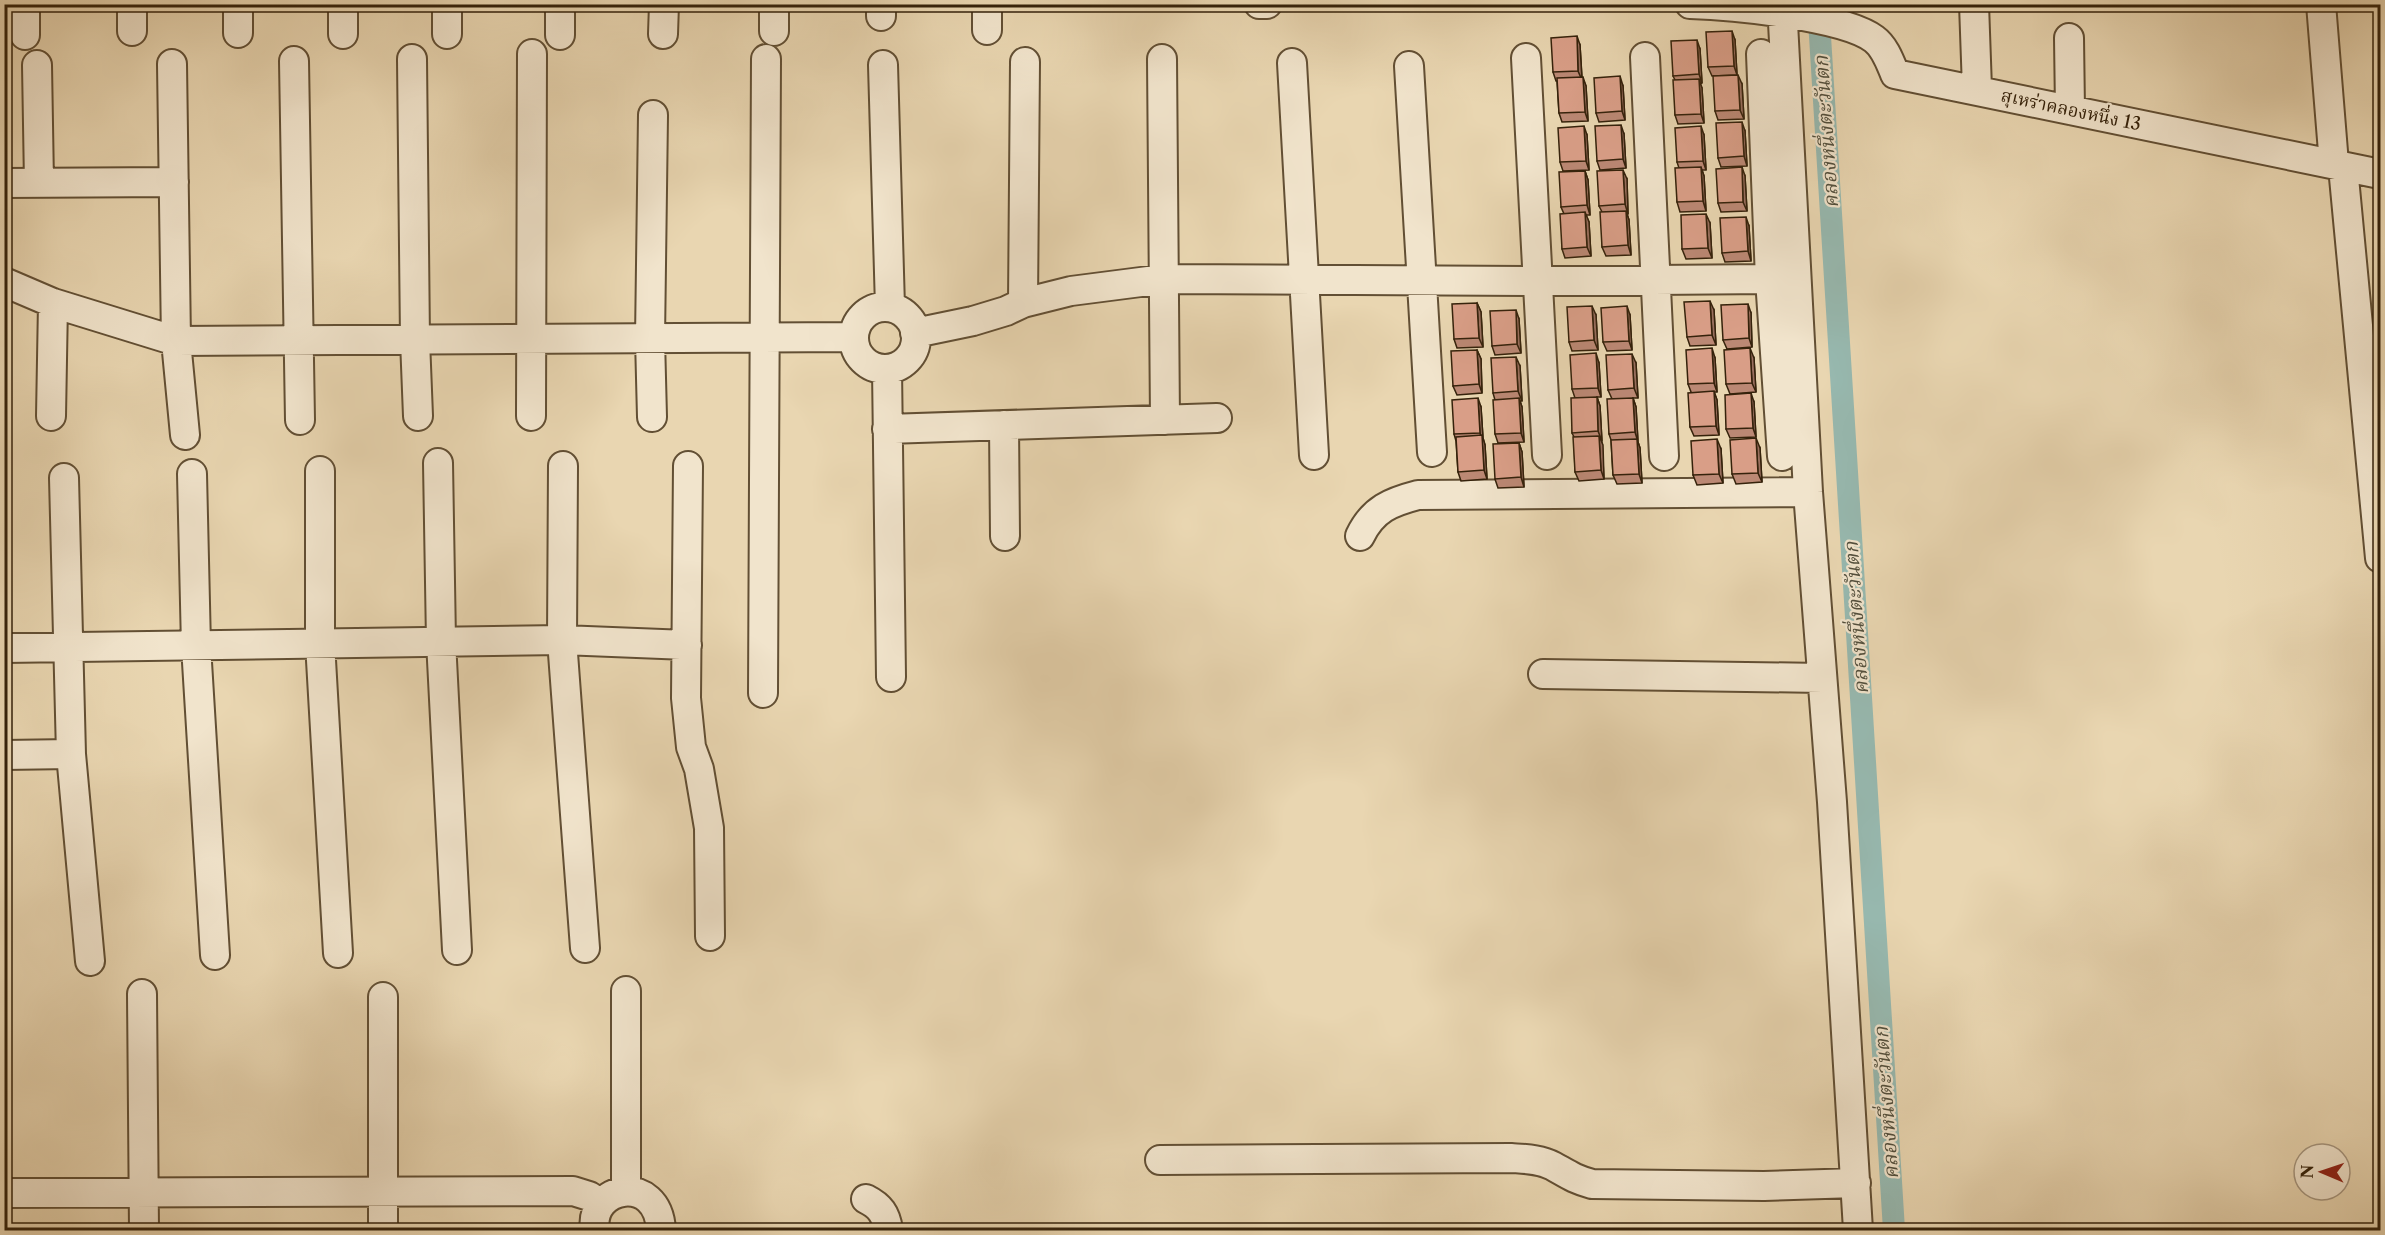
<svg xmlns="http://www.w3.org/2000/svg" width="2385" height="1235" viewBox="0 0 2385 1235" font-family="'Libre Caslon Text','Noto Serif Thai',serif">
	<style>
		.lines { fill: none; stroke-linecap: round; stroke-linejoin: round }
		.canal { stroke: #97b9b0; stroke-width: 22 }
		.minor-casing { stroke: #624f34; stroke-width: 32 }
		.minor { stroke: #f1e4cc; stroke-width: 28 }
		.wall { fill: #bb8874; stroke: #35220b; stroke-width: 1.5 }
		.shaded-wall { fill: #986f5e; stroke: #35220b; stroke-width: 1.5 }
		.building { fill: #d99e87; stroke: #35220b; stroke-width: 1.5 }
		.labels { text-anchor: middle; stroke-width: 4.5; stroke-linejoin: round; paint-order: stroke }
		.street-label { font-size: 18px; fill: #35220b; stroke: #f1e4cc }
		.water-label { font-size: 20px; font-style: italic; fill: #524f3d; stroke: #f1e4cc }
	</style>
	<rect width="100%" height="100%" fill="#e9d6b1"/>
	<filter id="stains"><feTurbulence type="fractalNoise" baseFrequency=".00333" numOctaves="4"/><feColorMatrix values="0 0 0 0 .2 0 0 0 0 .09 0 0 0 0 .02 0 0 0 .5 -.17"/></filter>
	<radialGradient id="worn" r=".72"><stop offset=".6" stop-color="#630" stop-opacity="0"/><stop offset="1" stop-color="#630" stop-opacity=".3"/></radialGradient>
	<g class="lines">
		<!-- canal -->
		<path class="canal" d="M1818 4 1894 1230"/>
		<defs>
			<path id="minor" d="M25 4V35
				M132 4V31
				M238 4V33
				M343 4V34
				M774 4V31
				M1259 4H1267
				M1690 4C1731 5 1843 16 1874 39 1885 47 1890 62 1895 74L2380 174
				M1782 4 1808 492 1832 802 1858 1230
				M1974 4 1977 89
				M2321 4 2334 164
				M881 16V4
				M987 30V4
				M447 34V4
				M663 34 664 4
				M560 35V4
				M2069 38 2070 110
				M1761 54 1770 279 1782 456
				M1645 57 1664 456
				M1526 58 1547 455
				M412 59 415 340 418 416
				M1162 59 1165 420
				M294 61 300 420
				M1292 63 1314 455
				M172 64 176 341 185 435
				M37 65 39 183
				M883 65 890 307
				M1409 66 1432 452
				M2343 167 2380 558
				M4 183 174 182
				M4 282 53 303 176 341 854 337
				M1023 303 1025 62
				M854 338a31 31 0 1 1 62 0a31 31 0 1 1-62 0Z
				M915 333 973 321 1006 311 1023 303 1071 291 1164 279 1537 281 1770 279
				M887 369 891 677
				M51 416 53 303
				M531 416 532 54
				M652 417 650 339 653 115
				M1004 425 1005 536
				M887 429 1217 418
				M438 463 441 641 457 950
				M563 466 562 640 585 948
				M688 466 686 698 691 747 699 769 709 828 710 936
				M320 471V643L338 953
				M192 474 196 646 215 955
				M64 478 71 754 90 961
				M1360 536C1373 509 1391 502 1418 495L1808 492
				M4 648 562 640 687 645
				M1543 674 1822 678
				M763 693 766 59
				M4 755 71 754
				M626 991V1191
				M142 994 144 1230
				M1160 1160 1511 1158C1525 1159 1540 1159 1553 1166 1569 1175 1574 1179 1592 1184L1764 1186 1856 1183
				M4 1193 573 1191 589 1196 601 1204
				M866 1199C880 1206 886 1214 888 1230
				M383 1230V997
				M595 1230C588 1186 658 1172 661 1230"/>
		</defs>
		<!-- minor casing -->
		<use href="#minor" class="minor-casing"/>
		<!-- minor -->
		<use href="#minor" class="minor"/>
	</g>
	<!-- wall -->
	<path class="wall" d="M1735 40 1737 75 1712 76 1708 67Z
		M1580 45 1582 77 1586 86 1588 121 1562 122 1559 113 1557 81H1556L1553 72Z
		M1700 49 1702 83 1700 84 1702 88 1704 123 1678 124 1675 115V80L1673 76Z
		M1742 84 1744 119 1718 120 1715 111Z
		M1623 86 1625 120 1599 122 1596 113Z
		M1745 131 1747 166 1721 167 1718 158Z
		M1624 134 1626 168 1600 170 1597 161Z
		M1587 135 1589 170 1563 171 1560 162Z
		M1704 135 1706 170H1702L1704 176 1706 211 1680 212 1677 202 1679 168 1677 162Z
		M1585 171 1588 180 1590 215H1586L1589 222 1591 256 1565 258 1562 249 1564 214 1561 207Z
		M1745 176 1747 211 1721 212 1718 203Z
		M1627 179 1628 214H1627L1629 220 1631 255 1606 256 1602 247V212L1599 206Z
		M1710 223 1712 258 1686 259 1682 249Z
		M1749 226 1751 261 1725 262 1722 253Z
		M1477 303 1481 312 1483 347 1457 348 1454 339Z
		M1714 310 1716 345 1690 346 1687 337Z
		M1751 313 1752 347 1727 349 1723 340Z
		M1596 315 1598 350 1572 351 1569 342Z
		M1630 315 1632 350 1607 351 1603 342Z
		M1519 319 1521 353 1495 355 1492 346Z
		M1477 350 1481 359 1482 393 1457 395 1453 386Z
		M1715 358 1717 392H1714L1717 400 1719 435 1694 436 1690 427 1691 392 1688 384Z
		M1754 358 1756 392 1730 394 1726 384Z
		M1599 363 1601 397H1597L1600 406 1604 479 1579 481 1575 472 1574 437 1572 433 1575 398 1572 389Z
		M1636 363 1638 398H1633L1636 407 1638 442 1640 448 1642 483 1617 484 1613 475 1611 440 1609 434 1612 399 1608 390Z
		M1520 366 1522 401H1520L1522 407 1524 442 1498 443 1495 434V400L1493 393Z
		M1754 402 1756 437 1730 438 1726 429Z
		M1481 407 1483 438 1485 445 1487 479 1461 481 1458 472 1456 441 1454 434Z
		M1519 443 1522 452 1524 487 1498 488 1495 479Z
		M1760 448 1762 482 1736 484 1732 474Z
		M1721 449 1723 483 1697 485 1693 475Z"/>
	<!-- shaded-wall -->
	<path class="shaded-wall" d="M1732 31 1735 40 1737 75 1734 66Z
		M1577 36 1580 45 1582 80 1578 71Z
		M1697 40 1700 49 1702 83 1699 74Z
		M1738 75 1742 84 1744 119 1740 110Z
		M1620 76 1623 86 1625 120 1622 111Z
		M1583 77 1586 86 1588 121 1585 112Z
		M1699 79 1702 88 1704 123 1701 114Z
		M1742 122 1745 131 1747 166 1744 156Z
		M1621 125 1624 134 1626 168 1623 159Z
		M1584 126 1587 135 1589 170 1586 161Z
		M1701 126 1704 135 1706 170 1703 161Z
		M1701 167 1704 176 1706 211 1703 201Z
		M1742 167 1745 176 1747 211 1743 202Z
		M1623 170 1627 179 1628 214 1625 204Z
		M1585 171 1588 180 1590 215 1587 205Z
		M1626 211 1629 220 1631 255 1628 245Z
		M1585 212 1589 222 1591 256 1587 247Z
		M1706 214 1710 223 1712 258 1708 248Z
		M1746 217 1749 226 1751 261 1748 251Z
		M1710 301 1714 310 1716 345 1712 335Z
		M1477 303 1481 312 1483 347 1479 338Z
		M1748 304 1751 313 1752 347 1749 338Z
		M1592 306 1596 315 1598 350 1594 340Z
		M1627 306 1630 315 1632 350 1629 341Z
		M1516 310 1519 319 1521 353 1517 344Z
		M1712 348 1715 358 1717 392 1714 383Z
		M1750 348 1754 358 1756 392 1752 383Z
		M1477 350 1481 359 1482 393 1479 384Z
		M1596 353 1599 363 1601 397 1598 388Z
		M1632 354 1636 363 1638 398 1634 388Z
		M1516 357 1520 366 1522 401 1518 391Z
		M1714 391 1717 400 1719 435 1716 426Z
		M1751 393 1754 402 1756 437 1753 428Z
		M1597 397 1600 406 1602 441 1598 431Z
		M1478 398 1481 407 1483 438 1485 445 1487 479 1484 470 1482 440 1480 433Z
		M1519 398 1522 407 1524 442 1521 433Z
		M1633 398 1636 407 1638 442 1635 432Z
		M1599 436 1603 445 1604 479 1601 470Z
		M1756 438 1760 448 1762 482 1758 473Z
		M1637 439 1640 448 1642 483 1639 474Z
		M1717 439 1721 449 1723 483 1719 474Z
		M1519 443 1522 452 1524 487 1521 477Z"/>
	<!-- building -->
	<path class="building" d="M1732 31 1734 66 1708 67 1706 32Z
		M1577 36 1578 71 1553 72 1551 38Z
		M1697 40 1699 74 1673 76 1671 41Z
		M1738 75 1740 110 1715 111 1713 76Z
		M1620 76 1622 111 1596 113 1594 78Z
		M1583 77 1585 112 1559 113 1557 78Z
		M1699 79 1701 114 1675 115 1673 80Z
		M1742 122 1744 156 1718 158 1716 123Z
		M1621 125 1623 159 1597 161 1595 126Z
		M1584 126 1586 161 1560 162 1558 128Z
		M1701 126 1703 161 1677 162 1675 128Z
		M1701 167 1703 201 1677 202 1675 168Z
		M1742 167 1743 202 1718 203 1716 169Z
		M1623 170 1625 204 1599 206 1597 171Z
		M1585 171 1587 205 1561 207 1559 172Z
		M1626 211 1628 245 1602 247 1600 212Z
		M1585 212 1587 247 1562 249 1560 214Z
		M1706 214 1708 248 1682 249 1681 215Z
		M1746 217 1748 251 1722 253 1720 218Z
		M1710 301 1712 335 1687 337 1684 302Z
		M1477 303 1479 338 1454 339 1452 304Z
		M1748 304 1749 338 1723 340 1721 305Z
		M1592 306 1594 340 1569 342 1567 307Z
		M1627 306 1629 341 1603 342 1601 308Z
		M1516 310 1517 344 1492 346 1490 311Z
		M1712 348 1714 383 1688 384 1686 350Z
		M1750 348 1752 383 1726 384 1724 350Z
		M1477 350 1479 384 1453 386 1451 351Z
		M1596 353 1598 388 1572 389 1570 355Z
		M1632 354 1634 388 1608 390 1606 355Z
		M1516 357 1518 391 1493 393 1491 358Z
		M1714 391 1716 426 1690 427 1688 393Z
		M1751 393 1753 428 1726 429 1725 395Z
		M1597 397 1598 431 1572 433 1571 398Z
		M1478 398 1480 433 1454 434 1452 400Z
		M1519 398 1521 433 1495 434 1493 400Z
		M1633 398 1635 432 1609 434 1607 399Z
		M1482 435 1484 470 1458 472 1456 437Z
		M1599 436 1601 470 1575 472 1573 437Z
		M1756 438 1758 473 1732 474 1730 440Z
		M1637 439 1639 474 1613 475 1611 440Z
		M1717 439 1719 474 1693 475 1691 441Z
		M1519 443 1521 477 1495 479 1493 444Z"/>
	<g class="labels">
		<!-- street labels -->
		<g class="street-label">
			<text transform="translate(2071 110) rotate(12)" y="6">สุเหร่าคลองหนึ่ง 13</text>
		</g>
		<!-- water labels -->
		<g class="water-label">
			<text transform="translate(1826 132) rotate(-94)" y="7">คลองหนึ่งตะวันตก</text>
			<text transform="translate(1856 618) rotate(-94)" y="7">คลองหนึ่งตะวันตก</text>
			<text transform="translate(1886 1103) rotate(-94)" y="7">คลองหนึ่งตะวันตก</text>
		</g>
	</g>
	<!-- margin -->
	<rect width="2385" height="1235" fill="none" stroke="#e9d6b1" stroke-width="24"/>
	<rect x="6" y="6" width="2373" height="1223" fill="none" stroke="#35220b" stroke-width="3"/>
	<rect x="12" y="12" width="2361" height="1211" fill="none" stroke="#35220b" stroke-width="1.5"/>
	<!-- north arrow -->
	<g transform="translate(2322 1172) rotate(272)"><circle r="28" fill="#f1e4cc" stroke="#a6967f" stroke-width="1.5"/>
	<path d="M0-4.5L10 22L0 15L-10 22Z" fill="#8f2418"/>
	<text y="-9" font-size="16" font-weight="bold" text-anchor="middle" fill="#35220b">N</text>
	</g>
	<rect width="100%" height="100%" filter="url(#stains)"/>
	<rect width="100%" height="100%" fill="url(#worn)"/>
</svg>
